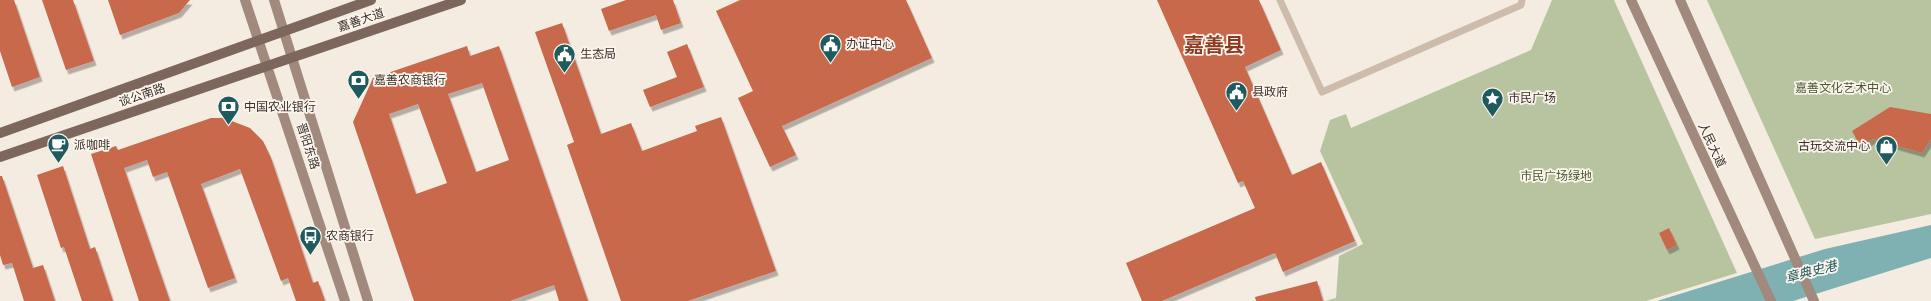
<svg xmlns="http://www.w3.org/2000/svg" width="1931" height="301" viewBox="0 0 1931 301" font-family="'Noto Sans','Noto Sans SC',sans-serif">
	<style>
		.green { fill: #b8c4a0 }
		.water { fill: #7fb0b2 }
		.building { fill: #c8694b; fill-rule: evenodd; filter: url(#shadow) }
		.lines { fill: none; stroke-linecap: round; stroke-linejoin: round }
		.service { stroke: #cdbbac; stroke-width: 7 }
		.secondary { stroke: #a18a7d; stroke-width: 10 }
		.primary { stroke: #7d675c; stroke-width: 10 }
		.labels { text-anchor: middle; stroke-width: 3.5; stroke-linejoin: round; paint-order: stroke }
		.street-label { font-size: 12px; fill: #3b302b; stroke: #fbf5ee }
		.poi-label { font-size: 12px; fill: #3b302b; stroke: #fbf5ee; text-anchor: start }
		.park-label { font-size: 12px; fill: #4a5a2e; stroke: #fbf5ee }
		.water-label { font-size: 13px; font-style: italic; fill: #1f5a5e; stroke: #fbf5ee }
		.town-label { font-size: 20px; font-weight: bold; fill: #8c3b22; stroke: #fbf5ee }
	</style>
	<defs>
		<filter id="shadow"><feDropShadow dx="2.5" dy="4.5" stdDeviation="0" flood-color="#0004"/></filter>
	</defs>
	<rect width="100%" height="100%" fill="#f4ebe1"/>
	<!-- green -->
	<path class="green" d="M1552 0H1614L1737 273 1646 301H1325L1336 298 1339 256 1363 244 1320 151 1330 120 1346 114 1351 128 1531 50Z
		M1707 0H1931V214L1815 239Z"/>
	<!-- water -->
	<path class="water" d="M1931 225V258L1793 301H1657L1825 249Z"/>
	<!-- building -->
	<path class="building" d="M0 0H14L40 77 12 87 0 51Z
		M42 0H73L94 61 66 70Z
		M108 0H190L179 13 120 35Z
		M626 0H673L681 23 661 30 656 15 609 31 601 9Z
		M740 0H906L932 58 782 126 796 155 770 167 738 98 753 91 716 11Z
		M1157 0H1259L1281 50 1245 67 1292 175 1321 162 1355 241 1283 272 1275 253 1162 301H1142L1126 263 1255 208 1243 181 1238 183Z
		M562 23 601 134 631 123 642 151 697 131 695 126 721 117 776 271 688 301H621L567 145 574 142 535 32Z
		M687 44 704 87 650 107 643 90 677 77 667 52Z
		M467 46 470 56 499 46 588 301H559L554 285 510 301H414L353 122 373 78ZM482 83 509 160 476 172 448 94ZM418 104 447 183 416 194 389 114Z
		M1890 107 1931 114V139L1922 153 1873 139 1861 147 1852 131Z
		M211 118H224L250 128 263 141 271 158 313 283 318 281 325 301H296L288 278 281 281 240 169 201 184 235 278 208 288 167 172 153 177 147 160 124 168 170 301H139L91 154 116 146 118 150Z
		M63 166 90 249 95 247 113 301H82L64 247 61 248 37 175Z
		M0 176H2L33 268 43 265 55 301H24L12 263 3 265 0 255Z
		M1669 228 1677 245 1667 250 1659 233Z
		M1317 281 1323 301H1256L1255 297Z"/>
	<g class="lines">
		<!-- service -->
		<path class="service" d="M1280 0 1322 92 1521 5 1522 0"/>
		<!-- secondary -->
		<path class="secondary" d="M245 0 345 301
			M274 0 368 301
			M1631 0 1771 301
			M1680 0 1814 301"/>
		<!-- primary -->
		<path class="primary" d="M0 133 371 0
			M0 157 461 0"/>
	</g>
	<!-- icons -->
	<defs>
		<symbol id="civic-pin" viewBox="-11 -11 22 30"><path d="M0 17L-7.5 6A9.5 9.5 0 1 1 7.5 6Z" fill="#1f5a5e" stroke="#fbf5ee"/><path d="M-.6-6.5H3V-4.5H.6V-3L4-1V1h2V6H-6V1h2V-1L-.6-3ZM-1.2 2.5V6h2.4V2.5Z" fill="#fff"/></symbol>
		<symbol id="bank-pin" viewBox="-11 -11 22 30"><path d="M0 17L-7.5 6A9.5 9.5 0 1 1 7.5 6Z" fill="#1f5a5e" stroke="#fbf5ee"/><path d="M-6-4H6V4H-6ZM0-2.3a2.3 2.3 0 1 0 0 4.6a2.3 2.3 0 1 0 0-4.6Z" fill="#fff"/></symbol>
		<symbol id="sight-pin" viewBox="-11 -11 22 30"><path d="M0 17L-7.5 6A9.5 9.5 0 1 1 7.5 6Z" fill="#1f5a5e" stroke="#fbf5ee"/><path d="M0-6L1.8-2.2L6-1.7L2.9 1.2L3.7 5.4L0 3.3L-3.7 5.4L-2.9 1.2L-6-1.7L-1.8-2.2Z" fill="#fff"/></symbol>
		<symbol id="cafe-pin" viewBox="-11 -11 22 30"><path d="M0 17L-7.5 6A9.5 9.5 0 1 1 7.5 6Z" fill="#1f5a5e" stroke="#fbf5ee"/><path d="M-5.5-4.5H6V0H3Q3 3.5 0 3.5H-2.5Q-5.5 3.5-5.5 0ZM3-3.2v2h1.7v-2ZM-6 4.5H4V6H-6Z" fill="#fff"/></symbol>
		<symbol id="shop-pin" viewBox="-11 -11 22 30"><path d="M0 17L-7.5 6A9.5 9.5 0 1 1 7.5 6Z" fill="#1f5a5e" stroke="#fbf5ee"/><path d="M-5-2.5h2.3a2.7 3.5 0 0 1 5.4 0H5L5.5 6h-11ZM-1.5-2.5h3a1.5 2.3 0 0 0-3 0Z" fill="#fff"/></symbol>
		<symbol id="bus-pin" viewBox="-11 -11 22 30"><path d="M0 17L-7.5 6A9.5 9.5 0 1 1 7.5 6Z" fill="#1f5a5e" stroke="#fbf5ee"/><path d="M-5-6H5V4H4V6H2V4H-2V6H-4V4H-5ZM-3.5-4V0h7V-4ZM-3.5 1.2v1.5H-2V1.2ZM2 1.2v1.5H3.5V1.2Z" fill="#fff"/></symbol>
	</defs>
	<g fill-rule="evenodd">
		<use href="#civic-pin" x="818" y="32" width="25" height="34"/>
		<use href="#civic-pin" x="552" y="42" width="25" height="34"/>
		<use href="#bank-pin" x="346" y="68" width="25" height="34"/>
		<use href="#civic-pin" x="1224" y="80" width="25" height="34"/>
		<use href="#sight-pin" x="1480" y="86" width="25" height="34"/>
		<use href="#bank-pin" x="216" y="94" width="25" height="34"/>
		<use href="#cafe-pin" x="46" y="132" width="25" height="34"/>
		<use href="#shop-pin" x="1874" y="134" width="25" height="34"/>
		<use href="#bus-pin" x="298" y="224" width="25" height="34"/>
	</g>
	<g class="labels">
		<!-- street labels -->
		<g class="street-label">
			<text transform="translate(361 20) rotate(-19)" y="4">嘉善大道</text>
			<text transform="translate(142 95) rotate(-19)" y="4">谈公南路</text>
			<text transform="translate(1712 145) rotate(65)" y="4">人民大道</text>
			<text transform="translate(308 146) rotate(72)" y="4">晋阳东路</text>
		</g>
		<!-- poi labels -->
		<g class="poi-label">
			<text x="846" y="48">办证中心</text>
			<text x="580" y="58">生态局</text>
			<text x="374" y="84">嘉善农商银行</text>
			<text x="1252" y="96">县政府</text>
			<text x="1508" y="102">市民广场</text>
			<text x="244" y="111">中国农业银行</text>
			<text x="74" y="149">派咖啡</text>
			<text x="1870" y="150" text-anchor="end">古玩交流中心</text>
			<text x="326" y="240">农商银行</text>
		</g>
		<!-- park labels -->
		<g class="park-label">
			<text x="1843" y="92">嘉善文化艺术中心</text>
			<text x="1556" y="180">市民广场绿地</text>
		</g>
		<!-- water labels -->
		<g class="water-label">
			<text transform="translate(1811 271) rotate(-14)" y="5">章典史港</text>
		</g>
		<!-- town labels -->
		<g class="town-label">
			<text x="1214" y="52">嘉善县</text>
		</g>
	</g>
</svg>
